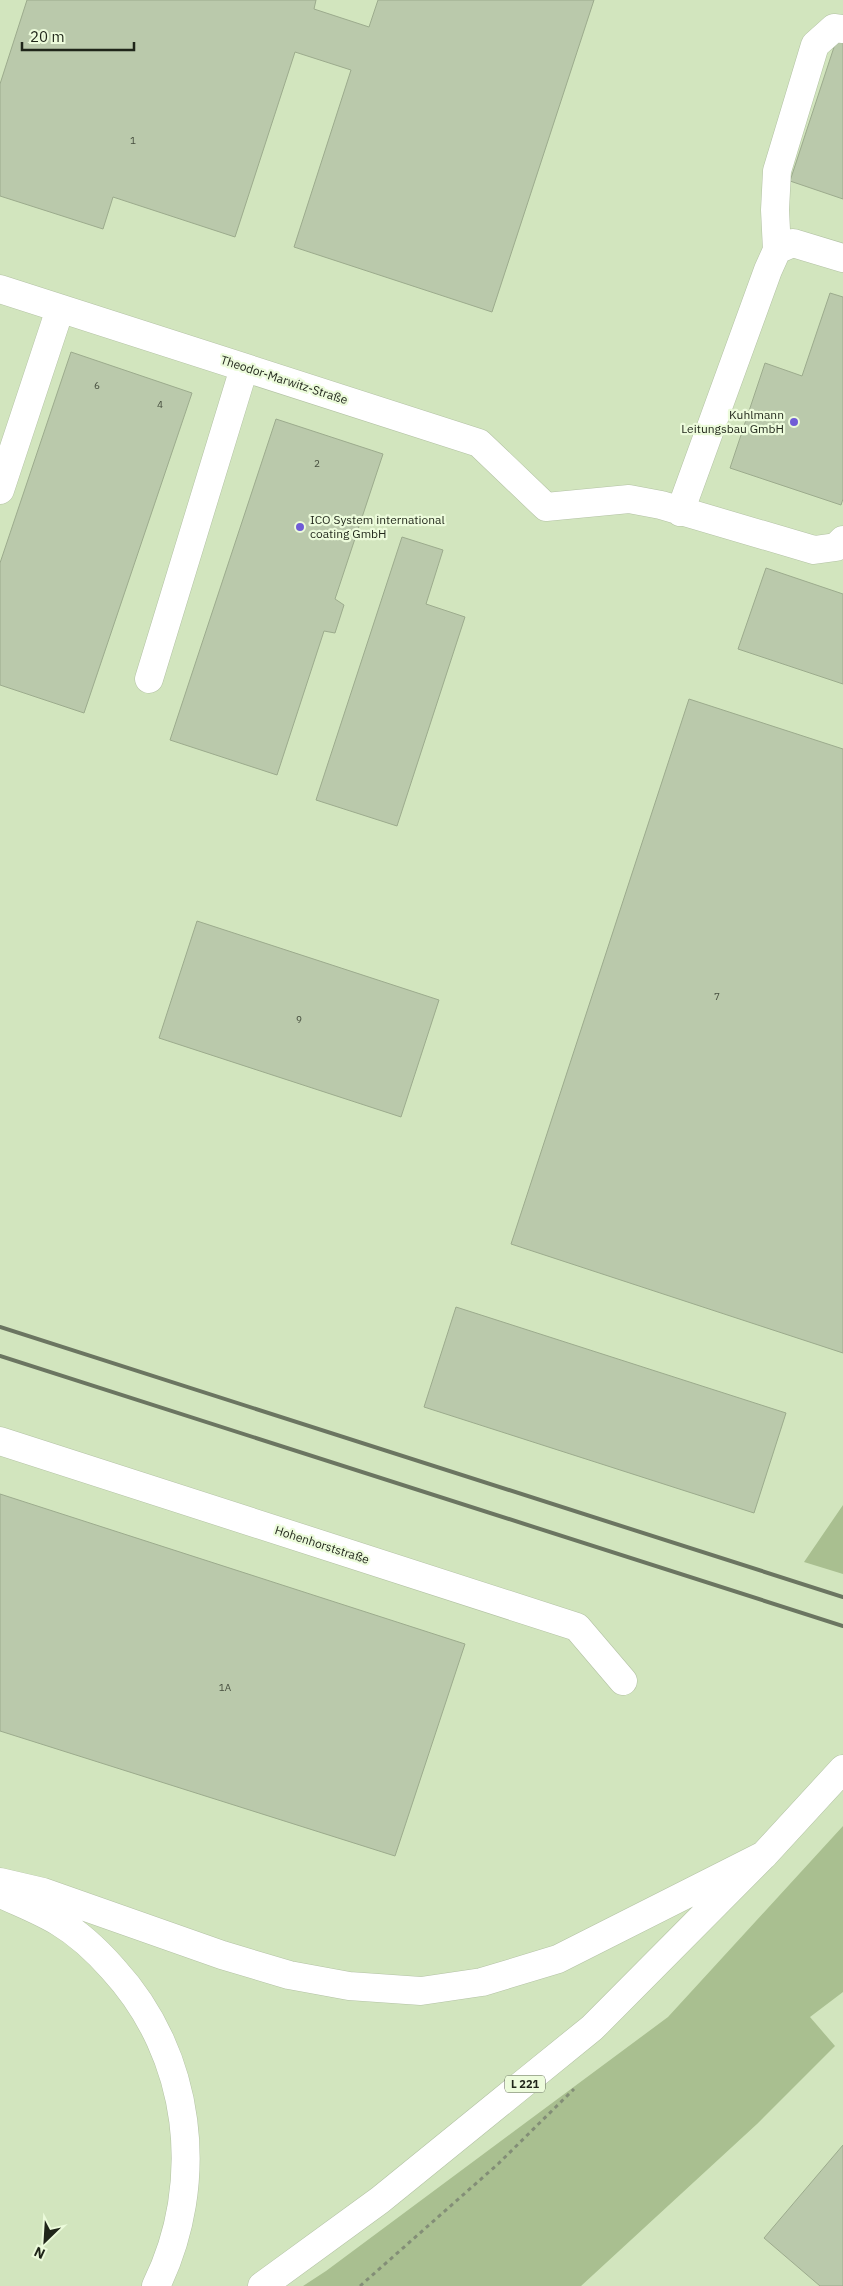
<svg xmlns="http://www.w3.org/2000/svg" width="843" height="2286" viewBox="0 0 843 2286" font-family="'IBM Plex Sans',sans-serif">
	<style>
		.built { fill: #d2e5be }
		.green { fill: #a9bf90 }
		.building { fill: #bac9ab; stroke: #9cab8d }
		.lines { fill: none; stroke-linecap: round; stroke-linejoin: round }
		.minor-casing { stroke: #b3c2a4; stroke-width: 29 }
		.highway-casing { stroke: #b3c2a4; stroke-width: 29 }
		.path { stroke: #838e77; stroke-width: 3; stroke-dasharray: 4 4; stroke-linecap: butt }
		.minor { stroke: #fff; stroke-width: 28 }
		.highway { stroke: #fff; stroke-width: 28 }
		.rail { stroke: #6b7561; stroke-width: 4 }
		.poi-dot { fill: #705cd6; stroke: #ecfbdb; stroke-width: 2 }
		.labels { text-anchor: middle; stroke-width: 4.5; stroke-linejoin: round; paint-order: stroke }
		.number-label { font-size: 10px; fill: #464e3e }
		.shield { fill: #ecfbdb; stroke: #5c6553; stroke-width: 1 }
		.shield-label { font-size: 11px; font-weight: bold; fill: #1f2519 }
		.street-label { font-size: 12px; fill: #1f2519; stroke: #ecfbdb }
		.poi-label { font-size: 12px; fill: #1f2519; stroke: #ecfbdb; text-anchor: end }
	</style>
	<rect width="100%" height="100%" fill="#deeece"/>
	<!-- built -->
	<path class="built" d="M0 0H843V2286H0Z"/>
	<!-- green -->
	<path class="green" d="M843 1505V1574L804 1562Z
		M843 1826V1992L810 2017 835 2046 757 2124 581 2286H303L326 2271 668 2017Z"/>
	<!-- building -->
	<path class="building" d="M27 0H316L314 9 369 27 378 0H594L492 312 294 247 351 70 295 52 235 237 113 197 103 229 0 196V84Z
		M836 41 843 43V199L790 181Z
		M830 293 843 297V499L841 505 730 468 765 363 802 376Z
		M71 352 192 393 84 713 0 685V563Z
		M276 419 383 454 335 599 344 605 335 633 324 631 277 775 170 740Z
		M402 537 443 550 426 604 465 617 397 826 316 800Z
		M766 568 843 594V684L738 649Z
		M689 699 843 749V1353L511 1244Z
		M197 921 439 1000 401 1117 159 1038Z
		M456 1307 786 1413 754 1513 424 1407Z
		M0 1494 465 1644 395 1856 0 1731Z
		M843 2145V2286H820L764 2238Z"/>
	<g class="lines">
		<defs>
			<path id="minor" d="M777 250 775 210 777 171 815 45 834 28 843 29
				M0 289 479 443 546 507 629 499 661 505 814 550 836 547 843 540
				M0 490 60 309
				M680 512 768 270 777 250 793 243 843 258
				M149 679 244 368
				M0 1441 577 1627 623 1681"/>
			<path id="highway" d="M0 1882 43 1892 222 1955 289 1975 349 1986 421 1991 482 1982 558 1959 764 1855
				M1 1894C20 1903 41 1911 59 1922 79 1934 98 1952 113 1969 192 2055 207 2182 156 2286
				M262 2286 380 2200 592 2028 764 1855 843 1769"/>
		</defs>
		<!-- minor casing -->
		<use href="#minor" class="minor-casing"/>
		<!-- highway casing -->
		<use href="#highway" class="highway-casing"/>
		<!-- path -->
		<path class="path" d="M360 2286 498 2164 574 2089"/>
		<!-- minor -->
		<use href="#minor" class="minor"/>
		<!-- highway -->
		<use href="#highway" class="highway"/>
		<!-- rail -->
		<path class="rail" d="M0 1327 843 1597
			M0 1356 843 1626"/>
	</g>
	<!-- markers -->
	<g class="poi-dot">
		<circle cx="794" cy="422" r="5"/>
		<circle cx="300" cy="527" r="5"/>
	</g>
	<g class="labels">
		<!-- number labels -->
		<g class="number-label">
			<text x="133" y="144">1</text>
			<text x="97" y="389">6</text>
			<text x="160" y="408">4</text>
			<text x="317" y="467">2</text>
			<text x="717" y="1000">7</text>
			<text x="299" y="1023">9</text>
			<text x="225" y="1691">1A</text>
		</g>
		<!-- shield labels -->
		<rect class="shield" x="505" y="2075.5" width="40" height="17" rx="4"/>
		<g class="shield-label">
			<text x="525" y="2088">L 221</text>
		</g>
		<!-- street labels -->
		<g class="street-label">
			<text transform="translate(284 380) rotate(18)" y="4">Theodor-Marwitz-Straße</text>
			<text transform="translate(322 1545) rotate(18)" y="4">Hohenhorststraße</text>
		</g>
		<!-- poi labels -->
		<g class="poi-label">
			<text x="784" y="419">Kuhlmann<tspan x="784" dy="14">Leitungsbau GmbH</tspan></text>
			<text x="310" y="524" text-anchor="start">ICO System international<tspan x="310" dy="14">coating GmbH</tspan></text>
		</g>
	</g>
	<!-- north arrow -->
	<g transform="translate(45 2241) rotate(205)" stroke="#ecfbdb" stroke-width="4" paint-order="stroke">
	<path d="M0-4L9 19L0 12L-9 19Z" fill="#1f2519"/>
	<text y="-8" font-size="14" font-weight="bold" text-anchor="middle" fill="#1f2519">N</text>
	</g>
	<!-- scale -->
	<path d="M22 42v8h112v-8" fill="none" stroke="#1f2519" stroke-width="2.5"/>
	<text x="30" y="42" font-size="15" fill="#1f2519" stroke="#ecfbdb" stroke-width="4" paint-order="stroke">20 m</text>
</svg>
